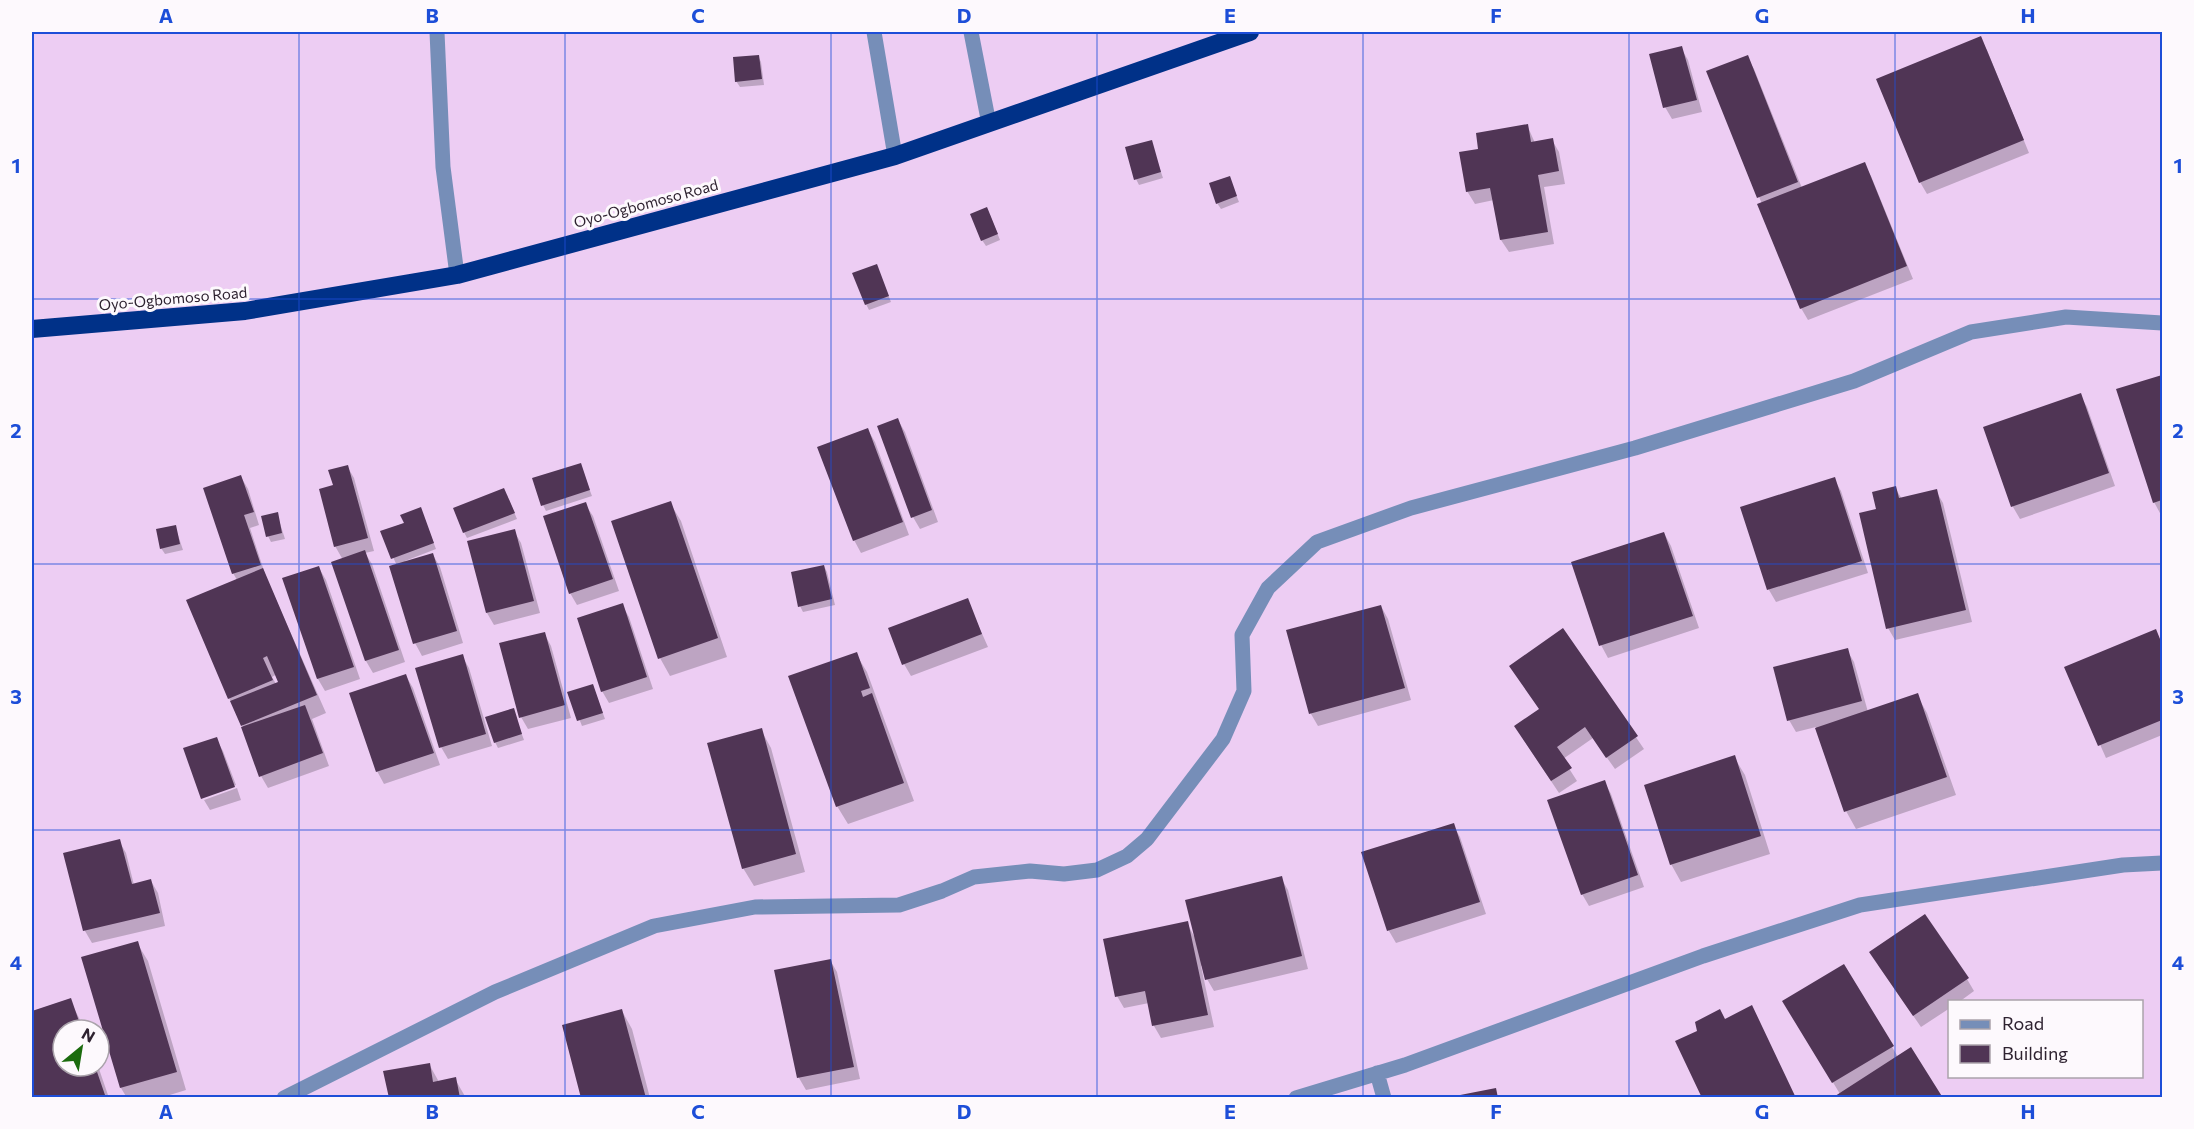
<svg xmlns="http://www.w3.org/2000/svg" width="2194" height="1129" viewBox="0 0 2194 1129" font-family="Commissioner,sans-serif">
	<style>
		.shadow { fill: #0003; fill-rule: evenodd }
		.building { fill: #503555 }
		.lines { fill: none; stroke-linecap: round; stroke-linejoin: round }
		.lane { stroke: #768eb8; stroke-width: 15 }
		.street { stroke: #768eb8; stroke-width: 15 }
		.highway { stroke: #003188; stroke-width: 18 }
		.grid { fill: none; stroke: #1d4ed8; stroke-width: 1.5; stroke-opacity: 0.55 }
		.labels { text-anchor: middle; stroke-width: 6; stroke-linejoin: round; paint-order: stroke }
		.street-label { font-size: 15px; fill: #2e2230; stroke: #fdf9fd }
		.neatline { fill: none; stroke: #1d4ed8; stroke-width: 2 }
		.grid-label { font-size: 20px; text-anchor: middle; font-weight: bold; fill: #1d4ed8 }
	</style>
	<rect width="100%" height="100%" fill="#edcdf3"/>
	<!-- shadow -->
	<path class="shadow" d="M1980 38 1987 50 2029 153 1927 194 1920 182Z
		M1681 48 1688 60 1702 112 1672 119 1665 107Z
		M758 56 761 62 764 85 740 87 736 81Z
		M1747 57 1754 69 1802 188 1864 164 1871 176 1913 279 1808 320 1801 308 1762 204 1708 72Z
		M1527 125 1535 143 1552 140 1559 152 1565 184 1544 187 1554 244 1509 252 1501 240 1494 200 1475 204 1467 191Z
		M1151 142 1163 178 1139 185 1136 179Z
		M1229 177 1239 202 1221 209 1217 203Z
		M990 215 1000 240 986 246 982 240Z
		M877 266 891 302 869 310 866 304Z
		M2162 376V514L2161 515 2154 502 2118 390Z
		M2080 395 2087 407 2115 486 2020 519 2013 507 1985 428Z
		M898 420 905 432 938 522 920 529 913 517Z
		M868 430 875 442 909 535 861 553 854 540Z
		M580 465 592 496 546 511 543 505Z
		M347 466 354 478 374 551 365 553 372 564 405 662 373 673 366 661 333 563 343 560 335 546 334 487Z
		M241 477 248 489 259 525 250 528 266 577 326 713 312 719 329 766 268 788 261 776 244 728 229 698 237 580 233 573ZM277 674 280 683 276 684 272 677Z
		M1834 479 1841 491 1868 573 1776 602 1769 590 1742 508Z
		M1895 488 1902 499 1936 491 1943 503 1972 622 1895 640 1888 628 1878 510Z
		M507 495 517 519 467 538 464 532Z
		M670 503 681 521 727 657 670 676 660 658Z
		M585 504 593 516 619 591 577 605 570 593Z
		M277 514 285 539 271 542 268 536Z
		M423 515 436 549 405 561 406 563 433 555 440 567 463 643 422 656 415 643 397 566 382 532Z
		M175 526 183 550 165 554 161 548Z
		M514 531 521 543 540 613 494 625 487 613Z
		M1664 533 1671 546 1699 628 1608 658 1601 645Z
		M824 566 827 572 835 605 803 612 800 606Z
		M319 568 326 580 360 679 325 691 318 679 284 579Z
		M967 600 988 647 911 676 904 664Z
		M622 605 629 617 653 689 609 703 602 691Z
		M1381 606 1388 619 1411 700 1318 726 1311 714 1288 631Z
		M1563 630 1644 749 1615 769 1593 738 1563 759 1577 781 1559 793 1523 739 1540 710Z
		M2155 631 2162 643V735L2106 758 2066 668Z
		M544 633 551 646 571 718 528 729 521 717Z
		M1847 650 1854 662 1868 712 1917 695 1927 713 1956 795 1856 829 1846 811 1816 727 1796 732 1789 720Z
		M856 654 867 672 914 801 848 824 837 806Z
		M462 656 469 668 492 746 448 759 441 747Z
		M406 676 413 688 440 765 384 784 377 771Z
		M593 686 605 719 582 726 569 693Z
		M513 710 524 740 498 748 495 742Z
		M761 730 771 748 805 872 754 886 743 868Z
		M216 739 223 751 236 785 203 797Z
		M1734 757 1745 775 1770 854 1681 882 1671 864Z
		M1604 781 1611 794 1644 887 1589 906 1582 894Z
		M237 788 241 800 210 810 204 800Z
		M1453 825 1460 837 1486 914 1396 943 1389 931 1363 853Z
		M119 841 126 853 134 885 151 881 158 893 165 926 92 943 85 931 65 854Z
		M1281 878 1288 890 1308 969 1214 991 1207 979 1203 965 1201 966 1214 1027 1161 1038 1154 1026 1149 1003 1124 1008 1117 996 1187 923 1195 938Z
		M137 943 148 961 186 1090 160 1098H127L121 1088 83 959Z
		M830 960 837 972 860 1079 806 1090 799 1078 776 971Z
		M1878 965 1967 979 1974 991 1959 1002H1950V1008L1921 1027Z
		M1844 966 1898 1057 1840 1094 1784 1001Z
		M70 1000 85 1030H63V1066H98L109 1098H32V1013Z
		M622 1011 632 1029 650 1098H583Z
		M429 1064 439 1082 455 1079 466 1098H390Z"/>
	<!-- building -->
	<path class="building" d="M1981 36 2024 140 1919 183 1876 79Z
		M1682 46 1697 100 1663 108 1649 54Z
		M759 55 762 79 735 82 733 57Z
		M1748 55 1798 182 1757 198 1706 71Z
		M1528 124 1531 142 1553 138 1559 171 1538 175 1548 232 1500 240 1490 188 1466 192 1459 152 1478 149 1476 133Z
		M1152 140 1161 172 1134 180 1125 147Z
		M1865 162 1907 266 1800 309 1757 204Z
		M1230 176 1237 196 1216 204 1209 183Z
		M987 207 998 234 981 241 970 214Z
		M877 264 889 296 865 305 852 273Z
		M2162 375V500L2153 503 2116 389Z
		M2081 393 2109 473 2011 507 1983 427Z
		M898 418 932 510 911 518 877 426Z
		M868 428 903 522 853 541 817 447Z
		M581 463 590 490 541 506 532 478Z
		M348 465 368 538 334 547 319 489 333 485 328 470Z
		M241 475 254 512 244 515 261 565 232 574 203 488Z
		M1835 477 1862 561 1767 590 1740 507Z
		M1896 486 1899 498 1937 489 1966 610 1886 629 1859 513 1876 509 1872 492Z
		M504 488 515 513 463 533 453 508Z
		M671 501 718 638 658 659 611 521Z
		M586 502 613 579 569 594 543 516Z
		M421 507 434 543 391 559 380 531 404 523 400 515Z
		M278 512 282 533 266 537 261 516Z
		M176 525 180 544 160 549 156 529Z
		M515 529 534 601 486 613 467 541Z
		M1664 532 1693 616 1599 646 1571 562Z
		M365 550 399 650 365 661 331 562Z
		M433 553 457 631 413 644 389 566Z
		M824 565 832 599 798 607 791 572Z
		M319 566 354 667 317 679 282 578Z
		M263 568 317 695 241 726 230 701 278 682 267 656 263 658 273 680 228 699 186 600Z
		M968 598 982 634 902 665 888 628Z
		M623 603 647 677 601 692 577 618Z
		M1381 605 1405 688 1309 714 1286 630Z
		M1563 628 1638 736 1606 758 1585 727 1557 747 1572 768 1551 781 1514 726 1539 709 1509 666Z
		M2156 629 2162 644V720L2098 746 2064 667Z
		M545 632 565 705 519 718 499 643Z
		M1848 648 1862 701 1787 721 1773 667Z
		M857 652 870 688 861 691 863 697 872 693 904 783 836 807 788 676Z
		M463 654 486 734 439 748 415 668Z
		M406 674 434 753 376 772 349 693Z
		M593 684 603 713 577 721 567 692Z
		M1918 693 1947 777 1844 812 1815 728Z
		M305 705 323 753 259 777 241 727Z
		M514 708 522 734 494 743 485 717Z
		M762 728 796 854 742 869 707 743Z
		M217 737 235 787 201 799 183 748Z
		M1735 755 1761 836 1670 865 1644 785Z
		M1605 780 1638 875 1581 895 1547 800Z
		M1454 823 1480 902 1387 931 1361 852Z
		M120 839 132 884 151 879 160 913 83 931 63 853Z
		M1282 876 1302 956 1205 980 1185 900Z
		M1925 914 1969 978 1913 1016 1869 952Z
		M1188 921 1208 1015 1152 1026 1145 991 1115 997 1103 939Z
		M138 941 177 1072 120 1088 81 957Z
		M831 959 854 1067 797 1078 774 970Z
		M1844 964 1894 1046 1832 1083 1782 1001Z
		M71 998 82 1030H63V1066H95L105 1095 99 1098H32V1011Z
		M1752 1005 1796 1098H1702L1675 1041 1697 1031 1695 1022 1720 1009 1725 1019Z
		M622 1009 646 1098H581L562 1025Z
		M1911 1047 1943 1098H1832Z
		M430 1063 433 1082 456 1077 460 1098H389L383 1071Z
		M1496 1088 1498 1098H1455V1096Z"/>
	<g class="lines">
		<!-- lane -->
		<path class="lane" d="M874 32 895 156
			M971 32 989 124"/>
		<!-- street -->
		<path class="street" d="M437 32 443 167 457 275
			M1377 1073 1384 1098
			M284 1098 495 992 654 926 755 907 899 905 942 891 974 877 1030 871 1064 874 1097 870 1127 856 1147 839 1223 739 1244 691 1242 635 1268 588 1317 542 1411 508 1635 448 1854 381 1971 332 2066 317 2162 323
			M1296 1098 1405 1065 1703 956 1860 905 2123 865 2162 863"/>
		<!-- highway -->
		<path class="highway" d="M32 329 245 311 457 275 895 156 1250 32"/>
	</g>
	<!-- grid -->
	<path class="grid" d="M299 32V1098M565 32V1098M831 32V1098M1097 32V1098M1363 32V1098M1629 32V1098M1895 32V1098M32 299H2162M32 564H2162M32 830H2162"/>
	<g class="labels">
		<!-- street labels -->
		<g class="street-label">
			<text transform="translate(646 204) rotate(-15)" y="5">Oyo-Ogbomoso Road</text>
			<text transform="translate(173 299) rotate(-5)" y="5">Oyo-Ogbomoso Road</text>
		</g>
	</g>
	<!-- border -->
	<rect width="2194" height="1129" fill="none" stroke="#fdf9fd" stroke-width="66"/>
	<!-- legend -->
	<rect x="1948" y="1000" width="195" height="78" fill="#fdf9fd" stroke="#aaa3ab" stroke-width="1.5"/>
	<rect x="1960" y="1020" width="30" height="9" fill="#768eb8" stroke="#aaa3ab" stroke-width="1.5"/>
	<text x="2002" y="1030" font-size="18" fill="#2e2230">Road</text>
	<rect x="1960" y="1045" width="30" height="18" fill="#503555" stroke="#aaa3ab" stroke-width="1.5"/>
	<text x="2002" y="1060" font-size="18" fill="#2e2230">Building</text>
	<!-- north arrow -->
	<g transform="translate(81 1048) rotate(30)"><circle r="28" fill="#fdf9fd" stroke="#aaa3ab" stroke-width="1.5"/>
	<path d="M0-4.5L10 22L0 15L-10 22Z" fill="#1b6b0e"/>
	<text y="-9" font-size="16" font-weight="bold" text-anchor="middle" fill="#2e2230">N</text>
	</g>
	<rect x="33" y="33" width="2128" height="1063" class="neatline"/>
	<g class="grid-label">
		<text x="166" y="23">A</text>
		<text x="432" y="23">B</text>
		<text x="698" y="23">C</text>
		<text x="964" y="23">D</text>
		<text x="1230" y="23">E</text>
		<text x="1496" y="23">F</text>
		<text x="1762" y="23">G</text>
		<text x="2028" y="23">H</text>
		<text x="16" y="173">1</text>
		<text x="2178" y="173">1</text>
		<text x="16" y="438">2</text>
		<text x="2178" y="438">2</text>
		<text x="16" y="704">3</text>
		<text x="2178" y="704">3</text>
		<text x="16" y="970">4</text>
		<text x="2178" y="970">4</text>
		<text x="166" y="1119">A</text>
		<text x="432" y="1119">B</text>
		<text x="698" y="1119">C</text>
		<text x="964" y="1119">D</text>
		<text x="1230" y="1119">E</text>
		<text x="1496" y="1119">F</text>
		<text x="1762" y="1119">G</text>
		<text x="2028" y="1119">H</text>
	</g>
</svg>
